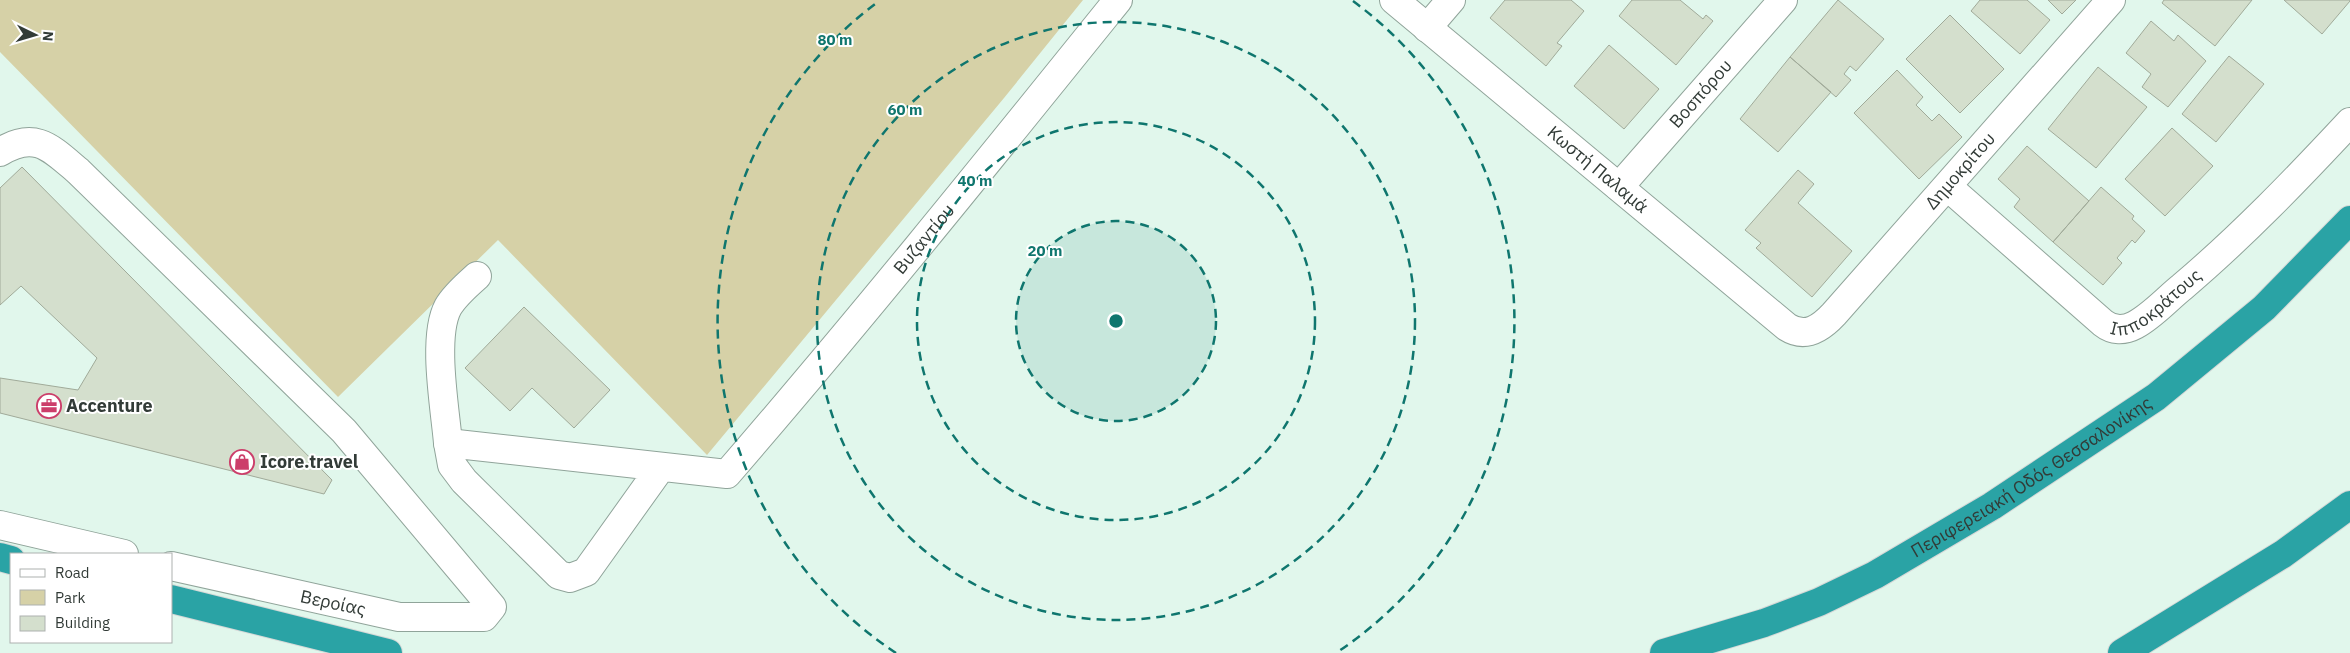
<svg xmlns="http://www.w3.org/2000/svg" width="2350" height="653" viewBox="0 0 2350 653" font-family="'IBM Plex Sans',sans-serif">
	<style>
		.green { fill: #d6d1a7 }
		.building { fill: #d4dfcd; stroke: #a0aa99 }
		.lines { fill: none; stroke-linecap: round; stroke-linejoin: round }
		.minor-casing { stroke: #90a49a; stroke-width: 30 }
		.highway-casing { stroke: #d6d8d7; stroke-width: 30 }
		.minor { stroke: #fff; stroke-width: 28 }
		.highway { stroke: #2aa3a5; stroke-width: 28 }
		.ring { fill: none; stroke: #0f766e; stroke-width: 2.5; stroke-dasharray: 9 6 }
		.labels { text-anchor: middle; stroke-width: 4; stroke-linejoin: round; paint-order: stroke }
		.street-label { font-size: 18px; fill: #323b37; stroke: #fff }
		.poi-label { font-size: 18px; font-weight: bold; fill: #323b37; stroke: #fff; text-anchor: start }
		.centre { fill: #0f766e; stroke: #fff; stroke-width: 2.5 }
		.ring-label { font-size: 15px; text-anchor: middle; font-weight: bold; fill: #0f766e; stroke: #fff; stroke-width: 4; stroke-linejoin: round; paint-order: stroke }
	</style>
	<rect width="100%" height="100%" fill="#e1f7ec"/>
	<!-- green -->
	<path class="green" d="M0 0H1083L1004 98 707 455 498 240 338 397 0 52Z"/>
	<!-- building -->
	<path class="building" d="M1505 0H1571L1584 11 1557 43 1562 46 1546 66 1490 18Z
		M1632 0H1680L1703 19 1706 15 1713 21 1676 65 1619 16Z
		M1838 0 1884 39 1856 71 1850 66 1844 74 1851 80 1836 97 1790 57Z
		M1980 0H2027L2050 20 2020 54 1971 11Z
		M2048 0H2076L2062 14Z
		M2164 0H2252L2215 46 2162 3Z
		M2284 0H2350V1L2322 34Z
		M1950 15 2004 69 1960 113 1906 59Z
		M2151 21 2174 41 2178 35 2206 61 2168 107 2142 87 2151 74 2126 53Z
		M1609 45 1659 89 1624 129 1574 86Z
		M2229 56 2264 84 2216 142 2182 114Z
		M1790 57 1831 92 1778 152 1740 119Z
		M2098 67 2147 107 2096 168 2048 129Z
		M1897 70 1923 97 1916 105 1932 121 1939 114 1962 137 1919 179 1854 113Z
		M2172 128 2213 166 2165 216 2125 179Z
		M2027 146 2089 201 2053 242 2014 207 2020 199 1998 179Z
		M22 167 332 480 324 494 0 413V378L78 390 97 358 21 286 0 305V188Z
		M1798 170 1814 184 1798 203 1852 251 1812 297 1756 248 1761 243 1745 230Z
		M2101 187 2134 216 2132 219 2145 231 2135 243 2132 240 2117 258 2122 263 2103 285 2053 242Z
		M524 307 610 390 574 428 532 388 510 411 465 368Z"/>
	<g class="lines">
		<defs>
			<g id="minor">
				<path id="s1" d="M1394 0 1787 327C1806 339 1821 328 1834 314L2111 0"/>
				<path d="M1427 28 1451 0"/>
				<path d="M0 152C35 130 51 148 78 171L344 431 492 607 484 617H399L171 566"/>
				<path id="s2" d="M1619 187 1783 0"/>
				<path id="s3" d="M1948 187 2103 323C2113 331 2124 331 2135 325 2152 316 2167 299 2182 287 2242 236 2296 180 2350 122"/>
				<path d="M448 443C445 408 432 337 448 307 455 295 467 285 477 276"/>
				<path id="s4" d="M661 467 586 572 570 578 559 575 464 481 452 465 448 443 727 474C861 319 989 160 1118 0"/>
				<path d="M0 525 124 554"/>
			</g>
			<g id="highway">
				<path d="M0 557 11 560"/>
				<path d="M171 599 388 653"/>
				<path id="s5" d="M1664 653 1764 623 1819 602 1875 575 1992 506 2156 397 2264 308 2350 220"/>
				<path d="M2122 653 2283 554 2350 505"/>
			</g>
		</defs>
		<!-- minor casing -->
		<use href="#minor" class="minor-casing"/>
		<!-- highway casing -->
		<use href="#highway" class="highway-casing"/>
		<!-- minor -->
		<use href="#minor" class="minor"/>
		<!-- highway -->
		<use href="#highway" class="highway"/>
	</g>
	<!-- distance rings -->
	<circle cx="1116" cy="321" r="100" fill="#0f766e" fill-opacity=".12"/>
	<g class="ring">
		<circle cx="1116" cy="321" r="100"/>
		<circle cx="1116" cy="321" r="199"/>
		<circle cx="1116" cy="321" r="299"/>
		<path d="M896 653A398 398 0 0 1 879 1M1353 1A398 398 0 0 1 1336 653"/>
	</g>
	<!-- icons -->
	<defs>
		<symbol id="office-ring" viewBox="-11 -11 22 22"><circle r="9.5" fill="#fff" stroke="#cc3e6a" stroke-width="1.5"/><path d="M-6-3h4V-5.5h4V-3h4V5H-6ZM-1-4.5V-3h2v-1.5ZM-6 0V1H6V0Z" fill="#cc3e6a"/></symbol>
		<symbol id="shop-ring" viewBox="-11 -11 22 22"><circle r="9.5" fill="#fff" stroke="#cc3e6a" stroke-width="1.5"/><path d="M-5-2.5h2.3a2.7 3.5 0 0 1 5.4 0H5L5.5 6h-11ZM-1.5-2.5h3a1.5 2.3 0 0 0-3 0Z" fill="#cc3e6a"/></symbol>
	</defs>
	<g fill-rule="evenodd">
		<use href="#office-ring" x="35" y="392" width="28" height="28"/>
		<use href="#shop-ring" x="228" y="448" width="28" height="28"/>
	</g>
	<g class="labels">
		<!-- street labels -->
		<g class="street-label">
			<text dy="6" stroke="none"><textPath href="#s2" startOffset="124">Βοσπόρου</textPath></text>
			<text dy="6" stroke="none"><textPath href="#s1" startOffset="265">Κωστή Παλαμά</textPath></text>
			<text dy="6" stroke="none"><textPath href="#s1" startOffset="756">Δημοκρίτου</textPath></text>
			<text dy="6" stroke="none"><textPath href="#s4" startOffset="921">Βυζαντίου</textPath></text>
			<text dy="6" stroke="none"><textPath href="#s3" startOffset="269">Ιπποκράτους</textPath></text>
			<text dy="6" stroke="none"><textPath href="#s5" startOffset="410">Περιφερειακή Οδός Θεσσαλονίκης</textPath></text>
			<text transform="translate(333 603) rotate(12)" y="6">Βεροίας</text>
		</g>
		<!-- poi labels -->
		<g class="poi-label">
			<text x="66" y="412">Accenture</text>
			<text x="260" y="468">Icore.travel</text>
		</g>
	</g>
	<circle cx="1116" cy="321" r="8" class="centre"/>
	<g class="ring-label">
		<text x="835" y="45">80 m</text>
		<text x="905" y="115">60 m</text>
		<text x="975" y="186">40 m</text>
		<text x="1045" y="256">20 m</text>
	</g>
	<!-- legend -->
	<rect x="10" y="553" width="162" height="90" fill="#ffffff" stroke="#adb1af"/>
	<rect x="20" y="569" width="25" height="8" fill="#ffffff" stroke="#adb1af"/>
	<text x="55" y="578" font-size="15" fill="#323b37">Road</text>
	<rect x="20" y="590" width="25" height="15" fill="#d6d1a7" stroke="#adb1af"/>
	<text x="55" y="603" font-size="15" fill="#323b37">Park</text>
	<rect x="20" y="616" width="25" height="15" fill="#d4dfcd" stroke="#adb1af"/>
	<text x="55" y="628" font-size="15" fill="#323b37">Building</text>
	<!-- north arrow -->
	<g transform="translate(35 35) rotate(95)" stroke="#ffffff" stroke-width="4" paint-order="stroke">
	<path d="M0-4L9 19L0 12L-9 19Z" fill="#323b37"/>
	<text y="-8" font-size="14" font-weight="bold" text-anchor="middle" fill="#323b37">N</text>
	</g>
</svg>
